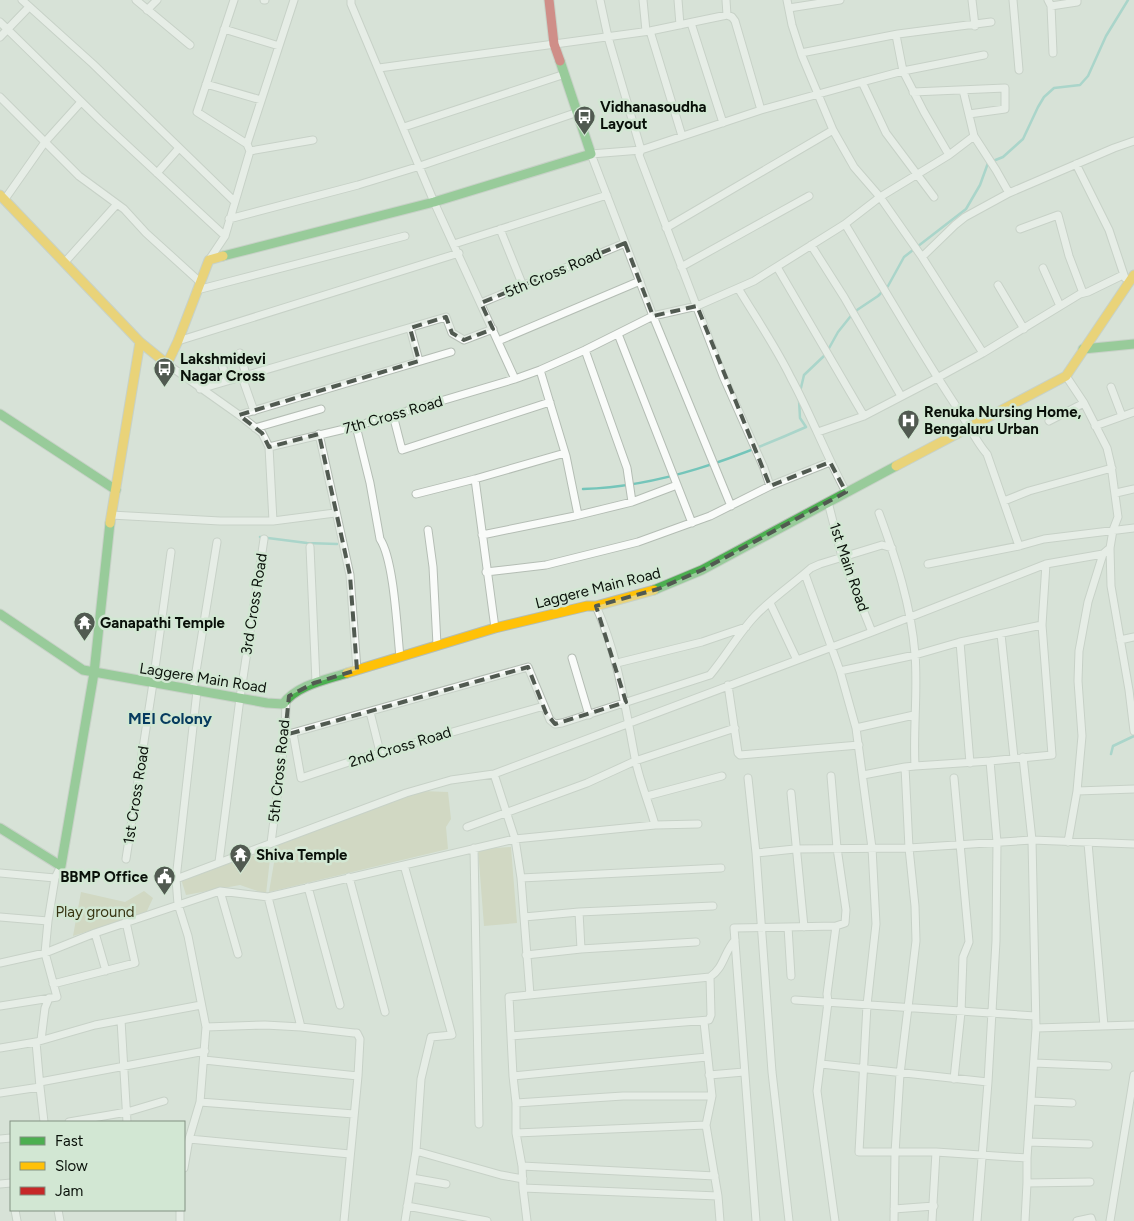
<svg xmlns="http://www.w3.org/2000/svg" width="1134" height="1221" viewBox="0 0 1134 1221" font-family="Figtree,sans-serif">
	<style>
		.green { fill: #c9cdab }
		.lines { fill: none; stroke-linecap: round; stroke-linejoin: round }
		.stream { stroke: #74c5ba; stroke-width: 2.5 }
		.street-casing { stroke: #b4bdb4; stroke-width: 9 }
		.fast-casing { stroke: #b4bdb4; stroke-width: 11 }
		.slow-casing { stroke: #b4bdb4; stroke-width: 11 }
		.jam-casing { stroke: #b4bdb4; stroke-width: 11 }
		.street { stroke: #f9fbf9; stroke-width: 7 }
		.fast { stroke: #4caf50; stroke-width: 9 }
		.slow { stroke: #ffc107; stroke-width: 9 }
		.jam { stroke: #c62828; stroke-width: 9 }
		.marked { fill: none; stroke: #515a51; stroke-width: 4; stroke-dasharray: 10 6; stroke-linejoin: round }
		.labels { text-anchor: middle; stroke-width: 5; stroke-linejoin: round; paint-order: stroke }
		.poi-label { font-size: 15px; font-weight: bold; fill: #091009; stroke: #d2e7d3; text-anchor: start }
		.street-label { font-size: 15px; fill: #091009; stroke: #d2e7d3 }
		.park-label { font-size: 15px; fill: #383613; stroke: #d2e7d3 }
		.neighbourhood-label { font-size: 16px; font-weight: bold; fill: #053b5e; stroke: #d2e7d3 }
	</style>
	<rect width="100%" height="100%" fill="#d7e2d7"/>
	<!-- green -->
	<path class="green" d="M422 791 448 792 451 819 446 827 448 849 269 892 277 845Z
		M511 847 517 923 484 926 478 849Z
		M271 850 266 894 240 885 186 895 181 879Z
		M144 891 153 898 146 913 73 936 81 892 125 902Z"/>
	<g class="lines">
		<!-- stream -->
		<path class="stream" d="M828 350 838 332 854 312 878 296 888 286 904 257 966 209 980 185 988 163 1003 157 1023 139 1038 107 1044 97 1054 88 1080 85 1088 76 1106 36 1128 0
			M800 392 804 375 825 355
			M583 489C660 487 736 458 806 427L800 418 799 400
			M260 537 307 543 337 544
			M1111 754 1113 746 1134 736"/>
		<defs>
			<path id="street" d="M22 0 93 64 234 201
				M136 0 190 45
				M234 0 197 112 247 144
				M264 0H265
				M351 0V4L434 202 515 379
				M600 0 608 37 641 150 639 155 723 376 764 468 770 486
				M643 0 646 31
				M678 0 680 25
				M726 0 727 15
				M787 0 792 25 802 56 833 130 854 167 880 197 922 257 983 353
				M972 0 975 26
				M1013 0 1019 70
				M1048 0 1051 6 1077 2V0
				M1051 6 1053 53
				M789 8 840 0
				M147 10 157 0
				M0 22 100 120 225 236
				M691 23 723 123
				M224 29 279 46
				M650 31 682 136
				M0 37 29 7
				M801 53 898 34 991 22
				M379 68 650 31 727 15 732 17 735 21 761 110
				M862 82 886 133 934 197
				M206 84 261 100
				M963 90 974 136 996 170 1009 193
				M913 92 1005 88V109L969 114
				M0 97 79 176 124 209 146 233 200 282
				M404 127 565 74
				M250 151 313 140
				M949 155 974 136
				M1076 164 1109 230 1125 278
				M157 173 179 148
				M5 199 45 142 81 102
				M229 219 358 185 420 166 578 112
				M845 224C882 285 917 347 956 406 966 420 976 442 987 454L1019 546 1044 539 1134 528
				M666 228 833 130
				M500 229 523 286
				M1020 229 1058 215 1069 256 1083 293
				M454 244 607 195
				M811 245 844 297 901 396
				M922 257 955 225 965 217 1009 193 1114 148 1134 141
				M209 260 225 236 250 151 247 144 294 0
				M65 262 117 204
				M681 267 809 196
				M777 267 864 416
				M1043 268 1060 306
				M998 285 1024 329
				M738 288C756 318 776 347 791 378 811 415 826 455 846 492
				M197 290 405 236
				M481 303 625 243
				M410 328 419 361
				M618 334 692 523
				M178 341 459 253
				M498 341 640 281
				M585 350 627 468 632 502
				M240 353 246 375
				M220 358 227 381
				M167 364 239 415 262 433 269 447 273 521
				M540 370 566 456 578 515
				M1066 376 1084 403 1107 448 1111 465 1118 517 1113 530 1110 548 1111 586 1129 690 1134 731
				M242 377 254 411
				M1111 387 1122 416
				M200 389 446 317 452 333 464 340 493 329
				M239 415 451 352
				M393 415 402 450 550 402
				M1049 421 1084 403
				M356 426 370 483 380 539C394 560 397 629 400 657
				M1095 426 1134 412
				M255 428 321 409
				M818 432 864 416 937 378 983 353 1080 294 1088 292 1123 275
				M319 434 350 575 357 670
				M269 447 353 427 515 379 540 370 585 350 653 316 697 306 754 281 845 224 880 197 949 155 924 112 903 71 896 35
				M475 479 495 628
				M1116 493 1134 489
				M416 494 475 479 565 453
				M1004 501 1029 491 1112 468
				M828 502 842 557 872 632
				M731 506 653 316 591 154 641 150 761 110 862 82 903 71 984 55
				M879 513C896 559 911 605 915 654 918 691 913 729 915 766L905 767 909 848 915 906 916 941 900 1074 895 1153 894 1221
				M111 515 220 521H273L335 513
				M428 530 433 567 437 645
				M482 535 575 516 632 502 677 485
				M310 547 316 682
				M928 564 1019 546
				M486 572 546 565 638 542 710 516 770 486 830 462
				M805 574 840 671 856 728 872 848 876 924 867 1005 859 1152H936L1027 1158
				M770 603 797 660
				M1001 634 1014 758
				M1120 640 1134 637
				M960 642 970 763
				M572 658 589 715
				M617 663 702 642 746 627
				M840 671 915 655 960 642 1042 625
				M728 685 738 753 740 755 859 745
				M193 690 217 542
				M370 712 380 752
				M856 728 914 715
				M293 733 301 778 358 759 544 706
				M285 735 528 667 550 720 555 724 562 723 710 675C726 656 738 634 755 616 772 598 793 584 811 568L820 564 882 545 892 548
				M1023 757 1032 840 1036 1028 1027 1158V1183L1025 1221
				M915 766 990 761 1052 755 1042 625 1046 564
				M494 774 515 839 521 878 530 995
				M863 775 905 767
				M748 778 756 853 772 1072 789 1221
				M1077 791 1082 736 1078 681 1079 651 1088 602 1103 554
				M791 793 804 927
				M647 796 722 776
				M655 825 698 824
				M467 827 587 783 635 761 735 728
				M1068 842 1077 791 1134 789
				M271 843 285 735 286 700
				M1088 843 1104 1026
				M474 848 479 1124
				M756 853 795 849 909 848 1032 840 1134 844
				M126 859 153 683 171 552
				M219 862 240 698 264 539
				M404 865 452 1035 431 1037 421 1079 416 1151 405 1221
				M0 873 55 878
				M349 877 385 1012
				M521 878 721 868
				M176 879 406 793 451 780 494 774 872 632 1046 564 1103 554 1110 548
				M308 887 340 1005
				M220 891 238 954
				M268 897 301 1027
				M579 912 581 949
				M0 917 48 921
				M524 917 579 912 713 906
				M788 927 791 976
				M95 933 106 971
				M526 955 581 949 696 942
				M0 963 45 953 95 933 220 891 268 897 515 839 655 825C649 803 639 780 635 758 625 706 618 655 596 606
				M53 984 135 963 126 922
				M795 1000C875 1005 955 1011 1035 1016
				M0 1006 57 997 45 953 48 921 55 878 61 866
				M121 1020 127 1122
				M704 1022 712 1096 706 1125 718 1196 720 1221
				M206 1027 265 1025 301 1027 354 1033H357L360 1039 358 1076 344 1221
				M1036 1028 1134 1025
				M511 1036 709 1020 711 1015 710 977C724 968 724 952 735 940
				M41 1040 45 1008 49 998
				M0 1048 36 1042 95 1025 201 1005
				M204 1060 358 1076
				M1034 1063 1108 1066
				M821 1064 988 1082
				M709 1075 744 1072
				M513 1076 707 1057
				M954 1079 961 1012 963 957 969 942 954 778
				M40 1082 205 1051
				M40 1087 44 1122
				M0 1093 40 1087 36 1042
				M1032 1101 1072 1103
				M200 1102 354 1114
				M516 1103 623 1096H712
				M69 1122 127 1112 164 1101
				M516 1133 706 1125
				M0 1139 11 1138
				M189 1139 350 1154
				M1028 1142 1089 1144
				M416 1151 501 1175 523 1179
				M522 1166 715 1176
				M184 1168 189 1139 200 1102 206 1027 188 936 178 904 176 879 197 691
				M412 1178 446 1184
				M1027 1183 1090 1182
				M0 1184 11 1183
				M523 1188 718 1196
				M407 1206 487 1221
				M894 1209 934 1206
				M15 1210 17 1221
				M58 1210 60 1221
				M180 1221V1210
				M527 1221 523 1188 522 1166 516 1133V1103L513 1076 509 997 710 977
				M756 1221 734 928 836 926 845 923 846 910 837 848 831 776
				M835 1221 817 1091 828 1002 827 994 836 926
				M932 1221 936 1152
				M977 1221 988 1082 996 941 997 842 990 761
				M1077 1221 1091 1218 1092 1221
				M1110 1221 1134 1075"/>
			<path id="fast" d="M223 256 434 202 591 154 560 61
				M1083 349 1134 344
				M0 414 116 490
				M654 590 702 570 896 466
				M0 614 83 670 267 703 283 704C297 685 325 680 347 673
				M0 828 61 866 94 673 110 523"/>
			<path id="slow" d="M0 195 140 342 167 364 178 341 209 260 223 256
				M896 466 1066 376 1134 275
				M110 523 140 342
				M347 673 495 628 587 606H596L654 590"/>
			<path id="jam" d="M549 0 554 44 560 61"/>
		</defs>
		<!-- street casing -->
		<use href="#street" class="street-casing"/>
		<!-- fast casing -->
		<use href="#fast" class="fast-casing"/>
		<!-- slow casing -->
		<use href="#slow" class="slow-casing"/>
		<!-- jam casing -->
		<use href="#jam" class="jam-casing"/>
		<!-- street -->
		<use href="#street" class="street"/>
		<!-- fast -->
		<use href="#fast" class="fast"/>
		<!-- slow -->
		<use href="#slow" class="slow"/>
		<!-- jam -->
		<use href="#jam" class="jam"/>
	</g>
	<!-- marked area -->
	<path d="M0 0H1134V1221H0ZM625 243 653 316 697 306 770 486 830 462 846 492 702 570 658 589 596 606 626 702 555 724 546 713 528 667 285 735 289 696 314 683 357 670 350 575 319 434 269 447 262 433 239 415 419 361 410 328 446 317 452 333 464 340 493 329 481 303Z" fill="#d7e2d7" fill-opacity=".55" fill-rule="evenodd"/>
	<path class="marked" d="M625 243 653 316 697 306 770 486 830 462 846 492 702 570 658 589 596 606 626 702 555 724 546 713 528 667 285 735 289 696 314 683 357 670 350 575 319 434 269 447 262 433 239 415 419 361 410 328 446 317 452 333 464 340 493 329 481 303Z"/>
	<!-- icons -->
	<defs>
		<symbol id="bus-pin" viewBox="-11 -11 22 30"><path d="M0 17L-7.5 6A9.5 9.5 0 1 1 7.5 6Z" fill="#515a51" stroke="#d2e7d3"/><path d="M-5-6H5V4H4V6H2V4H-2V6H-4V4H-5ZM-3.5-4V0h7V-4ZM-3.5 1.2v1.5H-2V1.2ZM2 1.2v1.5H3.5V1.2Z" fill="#fff"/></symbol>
		<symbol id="hospital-pin" viewBox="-11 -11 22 30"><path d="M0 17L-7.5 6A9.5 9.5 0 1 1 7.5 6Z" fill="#515a51" stroke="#d2e7d3"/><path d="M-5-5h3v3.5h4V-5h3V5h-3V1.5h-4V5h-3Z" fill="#fff"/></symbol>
		<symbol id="temple-pin" viewBox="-11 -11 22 30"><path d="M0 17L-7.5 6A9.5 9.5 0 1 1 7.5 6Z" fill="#515a51" stroke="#d2e7d3"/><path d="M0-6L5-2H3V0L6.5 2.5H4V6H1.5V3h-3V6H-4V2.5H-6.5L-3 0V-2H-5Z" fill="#fff"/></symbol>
		<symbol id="civic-pin" viewBox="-11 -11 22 30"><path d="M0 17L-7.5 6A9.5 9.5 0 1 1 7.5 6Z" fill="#515a51" stroke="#d2e7d3"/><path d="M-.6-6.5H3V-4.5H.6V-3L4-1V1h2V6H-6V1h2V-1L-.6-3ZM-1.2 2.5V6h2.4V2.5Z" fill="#fff"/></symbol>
	</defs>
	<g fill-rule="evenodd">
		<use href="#bus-pin" x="572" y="104" width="25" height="34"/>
		<use href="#bus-pin" x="152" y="356" width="25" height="34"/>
		<use href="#hospital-pin" x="896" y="408" width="25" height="34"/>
		<use href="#temple-pin" x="72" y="610" width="25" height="34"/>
		<use href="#temple-pin" x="228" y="842" width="25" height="34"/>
		<use href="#civic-pin" x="152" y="864" width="25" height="34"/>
	</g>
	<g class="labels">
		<!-- poi labels -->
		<g class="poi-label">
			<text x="600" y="112">Vidhanasoudha<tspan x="600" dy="17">Layout</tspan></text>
			<text x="180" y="364">Lakshmidevi<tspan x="180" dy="17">Nagar Cross</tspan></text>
			<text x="924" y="417">Renuka Nursing Home,<tspan x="924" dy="17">Bengaluru Urban</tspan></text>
			<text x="100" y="628">Ganapathi Temple</text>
			<text x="256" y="860">Shiva Temple</text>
			<text x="148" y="882" text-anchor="end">BBMP Office</text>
		</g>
		<!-- street labels -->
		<g class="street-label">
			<text transform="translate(553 273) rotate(-23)" y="5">5th Cross Road</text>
			<text transform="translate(393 415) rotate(-16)" y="5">7th Cross Road</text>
			<text transform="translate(849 567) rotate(71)" y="5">1st Main Road</text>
			<text transform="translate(598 588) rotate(-14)" y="5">Laggere Main Road</text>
			<text transform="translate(254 604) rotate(-81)" y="5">3rd Cross Road</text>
			<text transform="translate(203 678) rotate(9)" y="5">Laggere Main Road</text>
			<text transform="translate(400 747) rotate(-17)" y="5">2nd Cross Road</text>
			<text transform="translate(279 771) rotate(-84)" y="5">5th Cross Road</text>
			<text transform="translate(136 795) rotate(-81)" y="5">1st Cross Road</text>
		</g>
		<!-- park labels -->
		<g class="park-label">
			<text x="95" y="917">Play ground</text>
		</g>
		<!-- neighbourhood labels -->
		<g class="neighbourhood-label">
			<text x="170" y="724">MEI Colony</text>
		</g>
	</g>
	<!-- legend -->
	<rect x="10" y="1121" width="175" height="90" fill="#d2e7d3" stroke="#829182"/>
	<rect x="20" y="1137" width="25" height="8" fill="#4caf50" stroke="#829182"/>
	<text x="55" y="1146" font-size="15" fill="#091009">Fast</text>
	<rect x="20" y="1162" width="25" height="8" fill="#ffc107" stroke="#829182"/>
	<text x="55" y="1171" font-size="15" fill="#091009">Slow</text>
	<rect x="20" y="1187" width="25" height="8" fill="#c62828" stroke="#829182"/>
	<text x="55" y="1196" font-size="15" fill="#091009">Jam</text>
</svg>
